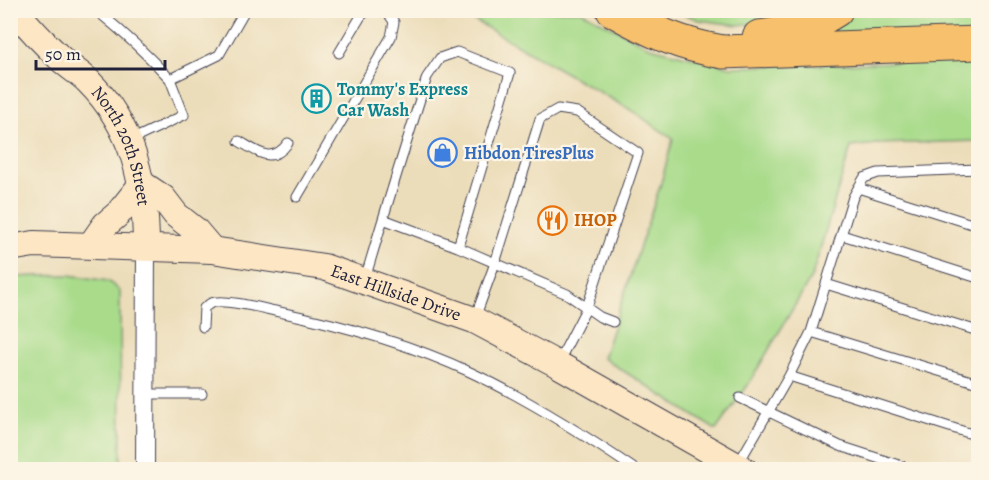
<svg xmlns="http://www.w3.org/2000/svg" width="989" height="480" viewBox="0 0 989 480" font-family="Alegreya,serif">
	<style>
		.green { fill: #a9db8b; stroke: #667e63; stroke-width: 1.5 }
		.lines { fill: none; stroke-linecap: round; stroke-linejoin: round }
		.lane-casing { stroke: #403e4e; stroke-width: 11 }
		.street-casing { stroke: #403e4e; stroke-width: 20 }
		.secondary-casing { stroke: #403e4e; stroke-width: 28 }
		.highway-casing { stroke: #403e4e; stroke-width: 35 }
		.lane { stroke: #fff; stroke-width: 9 }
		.street { stroke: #fff; stroke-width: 18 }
		.secondary { stroke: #fce6c4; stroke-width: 26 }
		.highway { stroke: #f7c06c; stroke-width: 33 }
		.labels { text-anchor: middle; stroke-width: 4.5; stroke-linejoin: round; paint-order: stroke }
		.culture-label { font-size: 18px; font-weight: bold; fill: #0d838f; stroke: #fcf5e5; text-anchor: start }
		.street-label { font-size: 18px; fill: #22223b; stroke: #fcf5e5 }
		.shop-label { font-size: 18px; font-weight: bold; fill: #366cbe; stroke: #fcf5e5; text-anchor: start }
		.food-label { font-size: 18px; font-weight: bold; fill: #c56008; stroke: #fcf5e5; text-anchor: start }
	</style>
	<rect width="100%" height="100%" fill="#fcf5e5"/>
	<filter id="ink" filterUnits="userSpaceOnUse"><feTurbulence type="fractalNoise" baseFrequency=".0167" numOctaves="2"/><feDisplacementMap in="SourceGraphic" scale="12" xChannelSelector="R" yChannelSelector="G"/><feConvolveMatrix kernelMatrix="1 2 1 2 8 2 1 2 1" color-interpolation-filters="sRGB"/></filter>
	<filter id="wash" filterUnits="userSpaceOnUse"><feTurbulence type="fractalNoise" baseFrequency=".008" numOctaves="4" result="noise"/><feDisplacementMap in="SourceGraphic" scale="24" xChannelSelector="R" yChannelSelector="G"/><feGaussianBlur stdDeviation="1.35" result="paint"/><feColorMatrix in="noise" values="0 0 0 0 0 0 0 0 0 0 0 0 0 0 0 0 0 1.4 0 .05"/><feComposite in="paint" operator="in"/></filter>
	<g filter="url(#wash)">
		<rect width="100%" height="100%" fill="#ecddba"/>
		<!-- green -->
		<path class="green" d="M458 11H581L650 47 731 67 978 60V141L877 144 851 147 812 276 748 385 716 430 603 358 661 183 673 139 634 112Z
			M676 11H808L790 20 737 25 699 20Z
			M855 11H978V36H812Z
			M69 275 108 281 120 291 121 469H11V277Z"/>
	</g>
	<g filter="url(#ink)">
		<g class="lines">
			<defs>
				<path id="lane" d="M96 10C123 32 147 54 170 79L219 55 245 10
					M10 35 23 24
					M339 53 361 16 368 10
					M129 141 184 115 170 79
					M239 141C258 152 272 165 288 143
					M858 188 978 226
					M297 197 391 37 394 22 386 10
					M842 235 978 278
					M458 247 567 294 600 317 613 322
					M365 279C385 211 406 144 427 77L440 58 457 52 510 73 458 247 383 219
					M826 284 978 331
					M475 318 495 263 540 119 558 109 577 112 638 153 587 307 558 363
					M203 327 204 308C207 306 209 304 211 303 223 298 261 308 275 311 342 325 408 343 470 372 528 399 583 434 636 470
					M811 332 978 383
					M789 376 978 436
					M145 394H202
					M740 398 840 446 914 470
					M738 464 789 376 811 332 853 197 864 178 878 173 978 169"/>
				<path id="street" d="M145 470 146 247"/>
				<g id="secondary">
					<path id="s1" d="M15 10C30 29 46 45 63 61 71 68 81 74 88 81 134 127 146 185 146 247"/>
					<path d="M142 184 163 198 176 215 195 230 212 250"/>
					<path d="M91 245 105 225 118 214 142 184"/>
					<path id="s2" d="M10 248 34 244 212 250 324 267 474 320 557 364 744 470"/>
				</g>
				<path id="highway" d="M613 10C650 31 681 45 723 52L978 43
					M759 37C786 34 813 25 836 10"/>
			</defs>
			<!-- lane casing -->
			<use href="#lane" class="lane-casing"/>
			<!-- street casing -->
			<use href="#street" class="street-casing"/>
			<!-- secondary casing -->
			<use href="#secondary" class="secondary-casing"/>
			<!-- highway casing -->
			<use href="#highway" class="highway-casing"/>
			<!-- lane -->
			<use href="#lane" class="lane"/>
			<!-- street -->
			<use href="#street" class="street"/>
			<!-- secondary -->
			<use href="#secondary" class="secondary"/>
			<!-- highway -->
			<use href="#highway" class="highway"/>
		</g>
	</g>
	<!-- icons -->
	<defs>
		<symbol id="building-ring" viewBox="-11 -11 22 22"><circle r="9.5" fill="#fcf5e5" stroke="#0f9aa8" stroke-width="1.5"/><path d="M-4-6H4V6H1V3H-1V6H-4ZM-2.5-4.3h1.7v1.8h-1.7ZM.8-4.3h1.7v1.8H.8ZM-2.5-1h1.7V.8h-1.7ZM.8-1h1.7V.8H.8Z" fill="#0f9aa8"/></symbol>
		<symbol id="shop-ring" viewBox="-11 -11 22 22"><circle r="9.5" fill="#fcf5e5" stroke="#3f7fe0" stroke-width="1.5"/><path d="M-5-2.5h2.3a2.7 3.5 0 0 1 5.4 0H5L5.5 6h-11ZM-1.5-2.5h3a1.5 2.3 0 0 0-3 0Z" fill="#3f7fe0"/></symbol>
		<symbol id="restaurant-ring" viewBox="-11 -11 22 22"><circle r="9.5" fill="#fcf5e5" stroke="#e8710a" stroke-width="1.5"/><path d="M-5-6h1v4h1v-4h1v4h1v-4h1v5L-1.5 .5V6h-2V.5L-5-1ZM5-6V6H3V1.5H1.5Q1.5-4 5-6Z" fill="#e8710a"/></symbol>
	</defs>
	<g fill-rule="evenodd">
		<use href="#building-ring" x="300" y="82" width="33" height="33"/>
		<use href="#shop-ring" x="426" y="136" width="33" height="33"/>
		<use href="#restaurant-ring" x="536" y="204" width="33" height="33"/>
	</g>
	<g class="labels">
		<!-- culture labels -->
		<g class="culture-label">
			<text x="337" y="95">Tommy's Express<tspan x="337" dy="21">Car Wash</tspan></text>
		</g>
		<!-- street labels -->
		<g class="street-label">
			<text dy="6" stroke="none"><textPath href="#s1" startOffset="177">North 20th Street</textPath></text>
			<text dy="6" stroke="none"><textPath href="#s2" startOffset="392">East Hillside Drive</textPath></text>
		</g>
		<!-- shop labels -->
		<g class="shop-label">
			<text x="464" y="159">Hibdon TiresPlus</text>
		</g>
		<!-- food labels -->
		<g class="food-label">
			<text x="574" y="226">IHOP</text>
		</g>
	</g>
	<!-- margin -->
	<rect width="989" height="480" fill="none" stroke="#fcf5e5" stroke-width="36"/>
	<!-- scale -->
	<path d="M36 60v9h129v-9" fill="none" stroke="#22223b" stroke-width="3"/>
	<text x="45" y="60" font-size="18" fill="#22223b" stroke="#fcf5e5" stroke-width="4.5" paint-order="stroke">50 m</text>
</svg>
